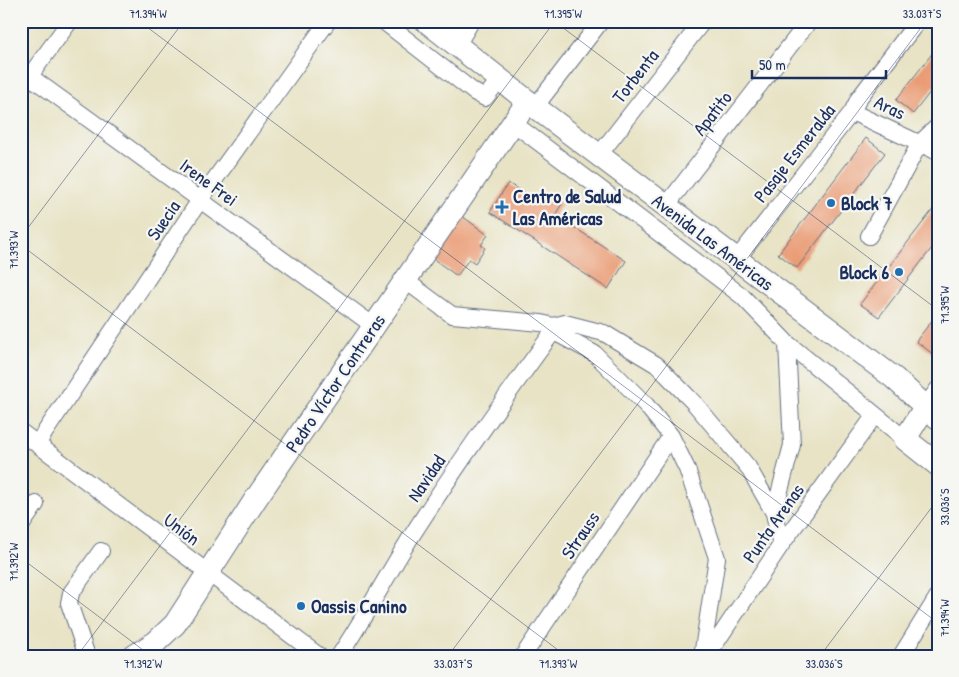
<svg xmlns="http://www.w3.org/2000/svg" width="959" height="677" viewBox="0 0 959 677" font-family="'Patrick Hand',sans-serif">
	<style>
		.building { fill: #ea9c76 }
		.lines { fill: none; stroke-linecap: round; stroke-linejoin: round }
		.street-casing { stroke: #636e82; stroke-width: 18 }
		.secondary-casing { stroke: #636e82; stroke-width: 24 }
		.street { stroke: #fff; stroke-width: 16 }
		.secondary { stroke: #fff; stroke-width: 22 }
		.ticks { fill: none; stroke: #1b2f5e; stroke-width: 1; stroke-opacity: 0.45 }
		.poi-dot { fill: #1f6fb2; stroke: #f6f6f2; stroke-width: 2 }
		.labels { text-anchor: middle; stroke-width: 4.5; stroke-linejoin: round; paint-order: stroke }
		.street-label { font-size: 19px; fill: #1b2f5e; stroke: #f6f6f2 }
		.poi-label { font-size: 19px; font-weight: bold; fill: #1b2f5e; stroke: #f6f6f2; text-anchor: start }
		.neatline { fill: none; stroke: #1b2f5e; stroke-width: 2 }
		.ticks-label { font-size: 12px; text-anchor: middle; fill: #1b2f5e }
	</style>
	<rect width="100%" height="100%" fill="#f6f6f2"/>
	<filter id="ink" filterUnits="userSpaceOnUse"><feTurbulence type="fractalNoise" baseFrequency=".02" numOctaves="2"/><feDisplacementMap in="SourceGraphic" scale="10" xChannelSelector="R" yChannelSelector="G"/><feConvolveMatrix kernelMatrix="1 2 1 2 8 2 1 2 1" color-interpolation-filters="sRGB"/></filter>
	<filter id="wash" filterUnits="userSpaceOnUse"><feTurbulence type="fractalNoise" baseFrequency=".0096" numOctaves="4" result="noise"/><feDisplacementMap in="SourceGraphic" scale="20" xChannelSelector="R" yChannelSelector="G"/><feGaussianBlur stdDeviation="1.12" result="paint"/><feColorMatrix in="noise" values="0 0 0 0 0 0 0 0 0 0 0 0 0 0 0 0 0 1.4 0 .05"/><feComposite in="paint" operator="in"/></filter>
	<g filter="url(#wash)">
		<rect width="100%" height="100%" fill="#e8e3c5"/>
		<g id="blocks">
			<!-- building -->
			<path class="building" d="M938 46V82L913 114 896 100Z
				M866 138 885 153 797 268 778 254Z
				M508 183 541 204 547 194 562 204 555 215 626 261 608 289 490 212Z
				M938 203V240L879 317 860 304Z
				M462 216 488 235 481 245 485 248 475 263 469 259 457 276 432 258Z
				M938 313V351L934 355 916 341Z"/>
		</g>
	</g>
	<g filter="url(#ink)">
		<use href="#blocks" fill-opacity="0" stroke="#636e82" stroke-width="1"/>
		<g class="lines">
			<defs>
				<path id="street" d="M383 21 474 92 485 98 500 79
					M21 70 374 326
					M21 88 70 21
					M535 107 601 21
					M852 112 938 152
					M512 122 742 296 787 343 905 439
					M599 155 703 21
					M666 206 809 21
					M869 236 920 143 938 126
					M736 260 852 112 859 98 918 21
					M406 281 452 315 541 323 553 326 565 323 604 333 657 365 695 404 748 467 774 513 781 545
					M553 326 558 334 595 354 646 405 671 436 687 469 717 558 702 656
					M925 407 938 389
					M21 432 319 656
					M37 444 200 200 328 21
					M774 513 792 445 787 343
					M21 526 36 504
					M87 656 69 603 71 593 101 551
					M339 656C366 616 388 573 414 532 457 465 503 400 550 336L553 326
					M523 656 671 436
					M707 656 781 545 875 415
					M901 656 938 596"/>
				<path id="secondary" d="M426 21 535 107 894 378 938 418
					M455 43 468 21
					M925 407 905 439 938 465
					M134 656 156 642 175 624 255 500 528 101"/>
			</defs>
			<!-- street casing -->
			<use href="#street" class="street-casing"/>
			<!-- secondary casing -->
			<use href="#secondary" class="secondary-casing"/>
			<!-- street -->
			<use href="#street" class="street"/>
			<!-- secondary -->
			<use href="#secondary" class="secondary"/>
		</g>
	</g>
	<!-- ticks -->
	<path class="ticks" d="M139 21 938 623M554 21 938 310M21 237 184 21M21 245 566 656M21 558 151 656M77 656 555 21M448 656 926 21M820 656 938 499"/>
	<!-- markers -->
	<g class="poi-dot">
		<circle cx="831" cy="203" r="5"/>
		<path d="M499.5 199.5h5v5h5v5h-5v5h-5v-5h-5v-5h5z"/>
		<circle cx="899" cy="272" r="5"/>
		<circle cx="301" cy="606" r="5"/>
	</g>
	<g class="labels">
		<!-- street labels -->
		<g class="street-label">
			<text transform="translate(635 76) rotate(-52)" y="7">Torbenta</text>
			<text transform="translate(890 107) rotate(25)" y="7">Aras</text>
			<text transform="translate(712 113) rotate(-52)" y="7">Apatito</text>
			<text transform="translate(794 153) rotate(-52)" y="7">Pasaje Esmeralda</text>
			<text transform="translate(209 182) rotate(36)" y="7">Irene Frei</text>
			<text transform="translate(163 220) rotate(-56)" y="7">Suecia</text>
			<text transform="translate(713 242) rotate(37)" y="7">Avenida Las Américas</text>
			<text transform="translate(335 383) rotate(-56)" y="7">Pedro Víctor Contreras</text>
			<text transform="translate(426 478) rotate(-56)" y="7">Navidad</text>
			<text transform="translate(773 523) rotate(-55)" y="7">Punta Arenas</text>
			<text transform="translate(182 529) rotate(37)" y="7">Unión</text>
			<text transform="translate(580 535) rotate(-56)" y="7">Strauss</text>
		</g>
		<!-- poi labels -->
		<g class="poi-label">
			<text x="513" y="203">Centro de Salud<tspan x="513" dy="22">Las Américas</tspan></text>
			<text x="841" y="210">Block 7</text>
			<text x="889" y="279" text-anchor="end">Block 6</text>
			<text x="311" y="613">Oassis Canino</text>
		</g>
	</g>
	<!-- margin -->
	<rect width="959" height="677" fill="none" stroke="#f6f6f2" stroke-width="55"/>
	<!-- scale -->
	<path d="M752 70v8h134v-8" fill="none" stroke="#1b2f5e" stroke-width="2.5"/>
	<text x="759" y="70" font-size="15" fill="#1b2f5e" stroke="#f6f6f2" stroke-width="4" paint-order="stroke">50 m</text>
	<rect x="28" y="28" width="904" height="622" class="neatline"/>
	<g class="ticks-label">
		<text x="148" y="18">71.394°W</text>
		<text x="563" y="18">71.395°W</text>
		<text x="922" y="18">33.037°S</text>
		<text transform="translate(14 250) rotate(-90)" y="4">71.393°W</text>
		<text transform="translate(945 305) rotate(-90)" y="4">71.395°W</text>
		<text transform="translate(945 507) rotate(-90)" y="4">33.036°S</text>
		<text transform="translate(14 562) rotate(-90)" y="4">71.392°W</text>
		<text transform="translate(945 618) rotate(-90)" y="4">71.394°W</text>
		<text x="143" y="668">71.392°W</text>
		<text x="453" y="668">33.037°S</text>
		<text x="558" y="668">71.393°W</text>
		<text x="824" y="668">33.036°S</text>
	</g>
</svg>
